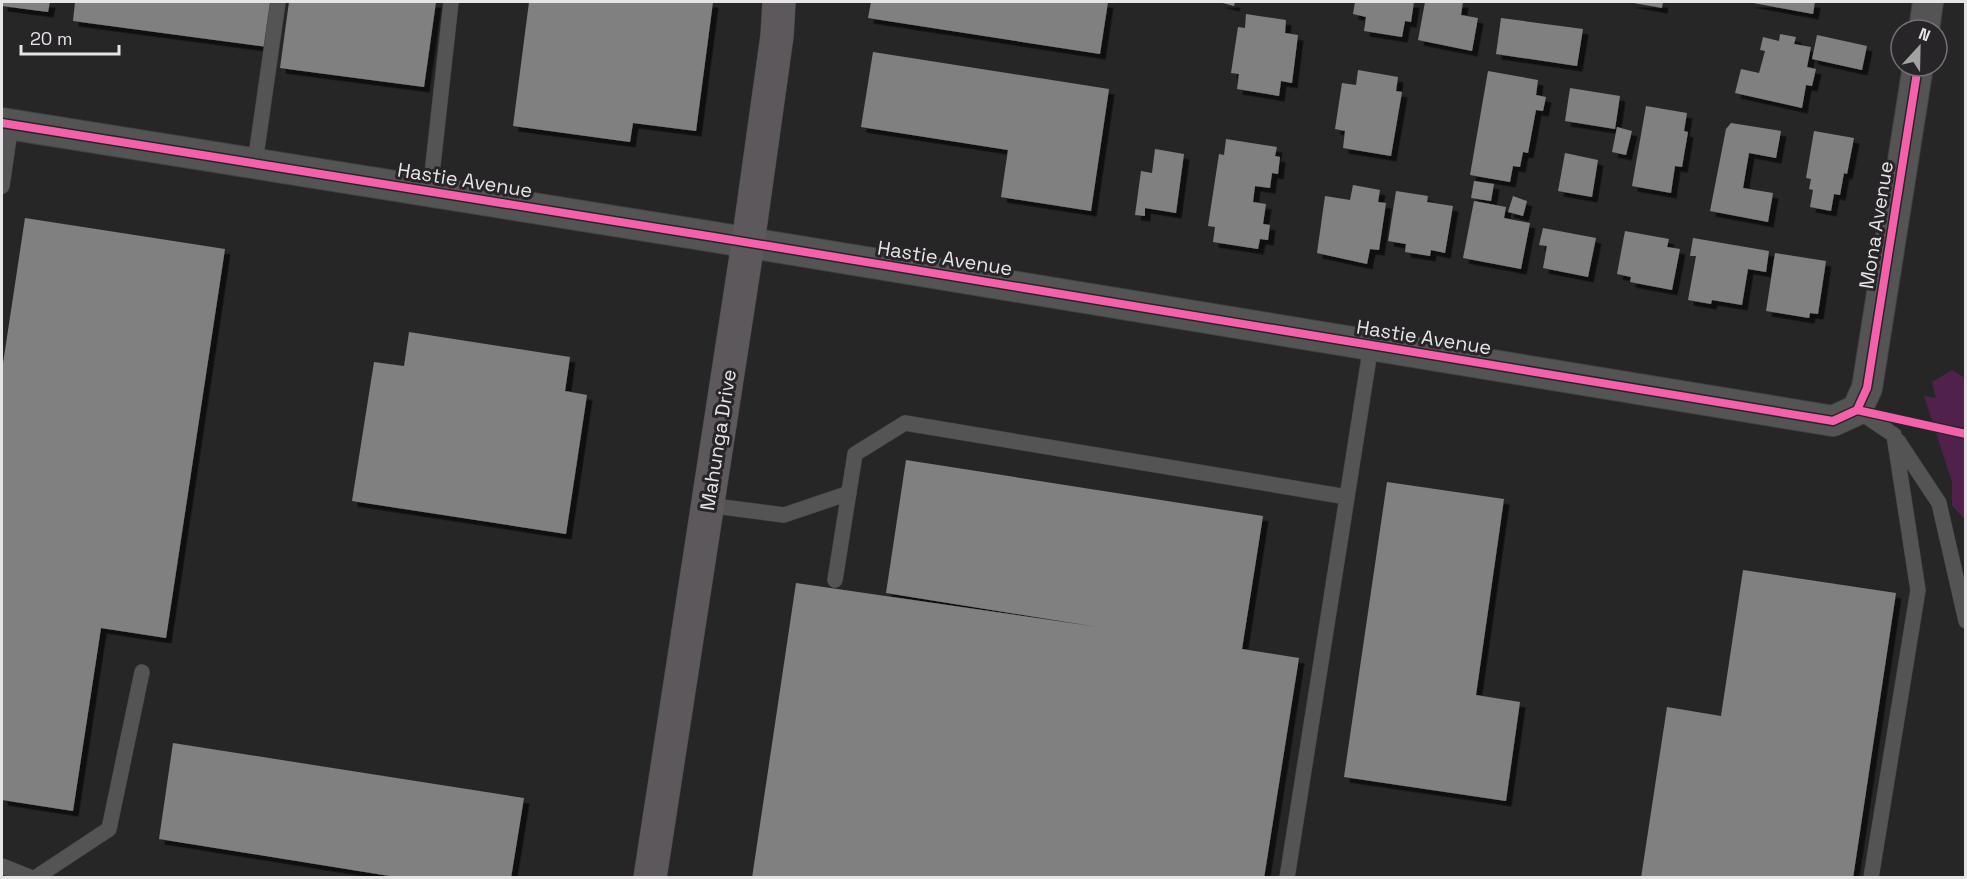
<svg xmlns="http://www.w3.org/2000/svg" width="1967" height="879" viewBox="0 0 1967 879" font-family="'Space Grotesk',sans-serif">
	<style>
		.green { fill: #50224b }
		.building { fill: #808080; filter: url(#shadow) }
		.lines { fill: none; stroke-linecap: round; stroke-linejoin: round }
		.lane-casing { stroke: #424242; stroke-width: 16 }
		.street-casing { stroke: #424242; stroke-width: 32 }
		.secondary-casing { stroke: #424242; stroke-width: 34 }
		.lane { stroke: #555455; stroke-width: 15 }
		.street { stroke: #555455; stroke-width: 30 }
		.secondary { stroke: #5c585c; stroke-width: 33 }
		.cycleway-casing { stroke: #272527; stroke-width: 11 }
		.cycleway { stroke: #f560ab; stroke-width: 8 }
		.labels { text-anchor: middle; stroke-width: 6; stroke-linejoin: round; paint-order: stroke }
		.street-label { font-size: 20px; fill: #e6e4e6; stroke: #272527 }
	</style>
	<defs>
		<filter id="shadow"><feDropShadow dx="5.5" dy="5.5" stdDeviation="0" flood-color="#0009"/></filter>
	</defs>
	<rect width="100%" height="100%" fill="#262626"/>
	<!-- green -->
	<path class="green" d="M1952 370 1965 378V520L1952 505V482L1924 396 1936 398 1932 382Z"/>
	<!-- building -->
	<path class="building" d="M2 2H50L48 12 2 6Z
		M75 2H274L268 47 73 21Z
		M289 2H436L424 87 280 68Z
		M529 2H713L696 131 633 123 630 142 513 126Z
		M871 2H1108L1100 54 868 18Z
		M1219 2H1235L1234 6Z
		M1355 2H1414L1411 22 1405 21 1402 37 1364 31 1366 17 1353 14Z
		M1425 2H1463L1461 15 1478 18 1472 51 1418 40Z
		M1628 2H1663L1662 8Z
		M1748 2H1815L1813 14Z
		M1246 14 1286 20 1285 33 1298 35 1292 83 1281 81 1279 96 1237 89 1239 74 1231 73 1238 27 1245 28Z
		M1501 18 1583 29 1577 66 1496 54Z
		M1780 34 1796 37 1794 44 1811 47 1807 67 1816 69 1812 86 1806 85 1802 108 1735 93 1741 69 1759 73 1765 51 1760 50 1763 37 1779 41Z
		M1817 35 1867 46 1862 70 1812 59Z
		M873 52 1109 89 1091 211 1001 197 1008 150 861 127Z
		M1358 70 1398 77 1396 91 1402 92 1391 156 1343 148 1345 131 1335 129 1342 83 1356 85Z
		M1488 71 1538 80 1536 95 1546 97 1543 111 1536 110 1528 153 1523 152 1520 167 1513 166 1510 182 1470 175Z
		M1570 88 1620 96 1615 129 1565 121Z
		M1646 106 1687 113 1684 131 1688 132 1682 167 1675 166 1671 193 1632 186Z
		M1731 123 1781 131 1776 158 1749 153 1743 188 1773 193 1768 222 1710 211 1726 129Z
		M1617 127 1632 131 1626 155 1612 152Z
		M1814 131 1854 138 1847 174 1844 173 1840 195 1834 194 1831 211 1810 207 1813 190 1809 189 1811 179 1806 178Z
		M1226 139 1277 147 1275 156 1280 157 1278 174 1272 173 1270 188 1255 186 1253 202 1266 204 1263 224 1270 225 1268 240 1260 239 1258 249 1213 242 1215 227 1208 226 1219 154 1224 155Z
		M1155 149 1184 154 1176 213 1145 208V216L1135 215 1141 171 1152 173Z
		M1565 153 1598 160 1592 197 1558 191Z
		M1474 181 1494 184 1491 201 1471 198Z
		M1353 185 1380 190 1378 202 1386 203 1379 250 1370 249 1367 264 1317 253 1325 196 1350 200Z
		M1396 191 1428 196 1427 202 1453 206 1445 253 1431 250 1430 256 1405 252 1406 244 1388 241Z
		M1513 196 1527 201 1523 216 1508 212Z
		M1474 201 1506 207 1504 218 1530 223 1521 269 1463 258Z
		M25 218 225 249 166 638 101 628 73 811 2 800V370Z
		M1543 228 1596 238 1588 277 1543 268 1547 246 1539 245Z
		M1625 231 1669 239 1667 247 1680 249 1672 290 1630 282 1631 277 1617 274Z
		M1693 238 1769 251 1766 272 1748 269 1742 305 1712 300 1711 304 1688 300 1696 256H1690Z
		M1775 253 1826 261 1818 314 1810 313 1809 318 1766 311Z
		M409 332 570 357 565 391 587 395 566 534 352 501 374 362 404 366Z
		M906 460 1263 516 1242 649 1299 658 1264 878H752L796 583 1098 627 886 593Z
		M1387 482 1504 499 1476 695 1520 702 1506 801 1344 777Z
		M1743 570 1896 593 1853 878H1641L1667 707 1721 716Z
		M173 743 524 798 511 878H402L159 839Z"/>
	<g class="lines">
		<defs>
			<path id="lane" d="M255 163 278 2
				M2 186 11 124
				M430 192 451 2
				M1857 410 1894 435 1918 590 1871 878
				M1898 441 1939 503 1966 621
				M707 505 784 515 849 493
				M835 580 855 454 905 423 1347 497
				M2 866 32 878
				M35 878 109 829 142 672
				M1287 878 1371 345"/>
			<path id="street" d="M1924 30 1928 2
				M2 123 714 237 1833 421 1857 410 1867 388 1918 66"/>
			<path id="secondary" d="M650 878 748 243 777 36 779 2"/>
		</defs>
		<!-- lane casing -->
		<use href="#lane" class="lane-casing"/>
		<!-- street casing -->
		<use href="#street" class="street-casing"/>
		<!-- secondary casing -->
		<use href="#secondary" class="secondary-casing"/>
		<!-- lane -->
		<use href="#lane" class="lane"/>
		<!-- street -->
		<use href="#street" class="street"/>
		<!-- secondary -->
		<use href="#secondary" class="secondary"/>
		<defs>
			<path id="cycleway" d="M2 123 714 237 1833 421 1857 410 1867 388 1918 66
				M1857 410 1966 434"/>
		</defs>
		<!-- cycleway casing -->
		<use href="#cycleway" class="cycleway-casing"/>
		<!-- cycleway -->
		<use href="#cycleway" class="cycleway"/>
	</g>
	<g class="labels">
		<!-- street labels -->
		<g class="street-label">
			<text transform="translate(465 180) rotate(9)" y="7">Hastie Avenue</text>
			<text transform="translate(1876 225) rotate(-81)" y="7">Mona Avenue</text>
			<text transform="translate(945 258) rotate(9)" y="7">Hastie Avenue</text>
			<text transform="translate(1424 337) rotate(9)" y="7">Hastie Avenue</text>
			<text transform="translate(718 440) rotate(-81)" y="7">Mahunga Drive</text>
		</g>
	</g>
	<!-- border -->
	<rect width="1967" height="879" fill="none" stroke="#e6e4e6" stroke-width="6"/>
	<!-- north arrow -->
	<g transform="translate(1919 48) rotate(22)"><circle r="28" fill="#272527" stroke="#737173" stroke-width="1.5"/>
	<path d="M0-4.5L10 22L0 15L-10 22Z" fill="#a3a2a3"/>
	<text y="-9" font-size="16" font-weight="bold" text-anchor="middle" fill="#e6e4e6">N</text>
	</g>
	<!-- scale -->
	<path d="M21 45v9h98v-9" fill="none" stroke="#e6e4e6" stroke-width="3"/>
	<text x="30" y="45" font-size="18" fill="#e6e4e6" stroke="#272527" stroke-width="4.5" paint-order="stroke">20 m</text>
</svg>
